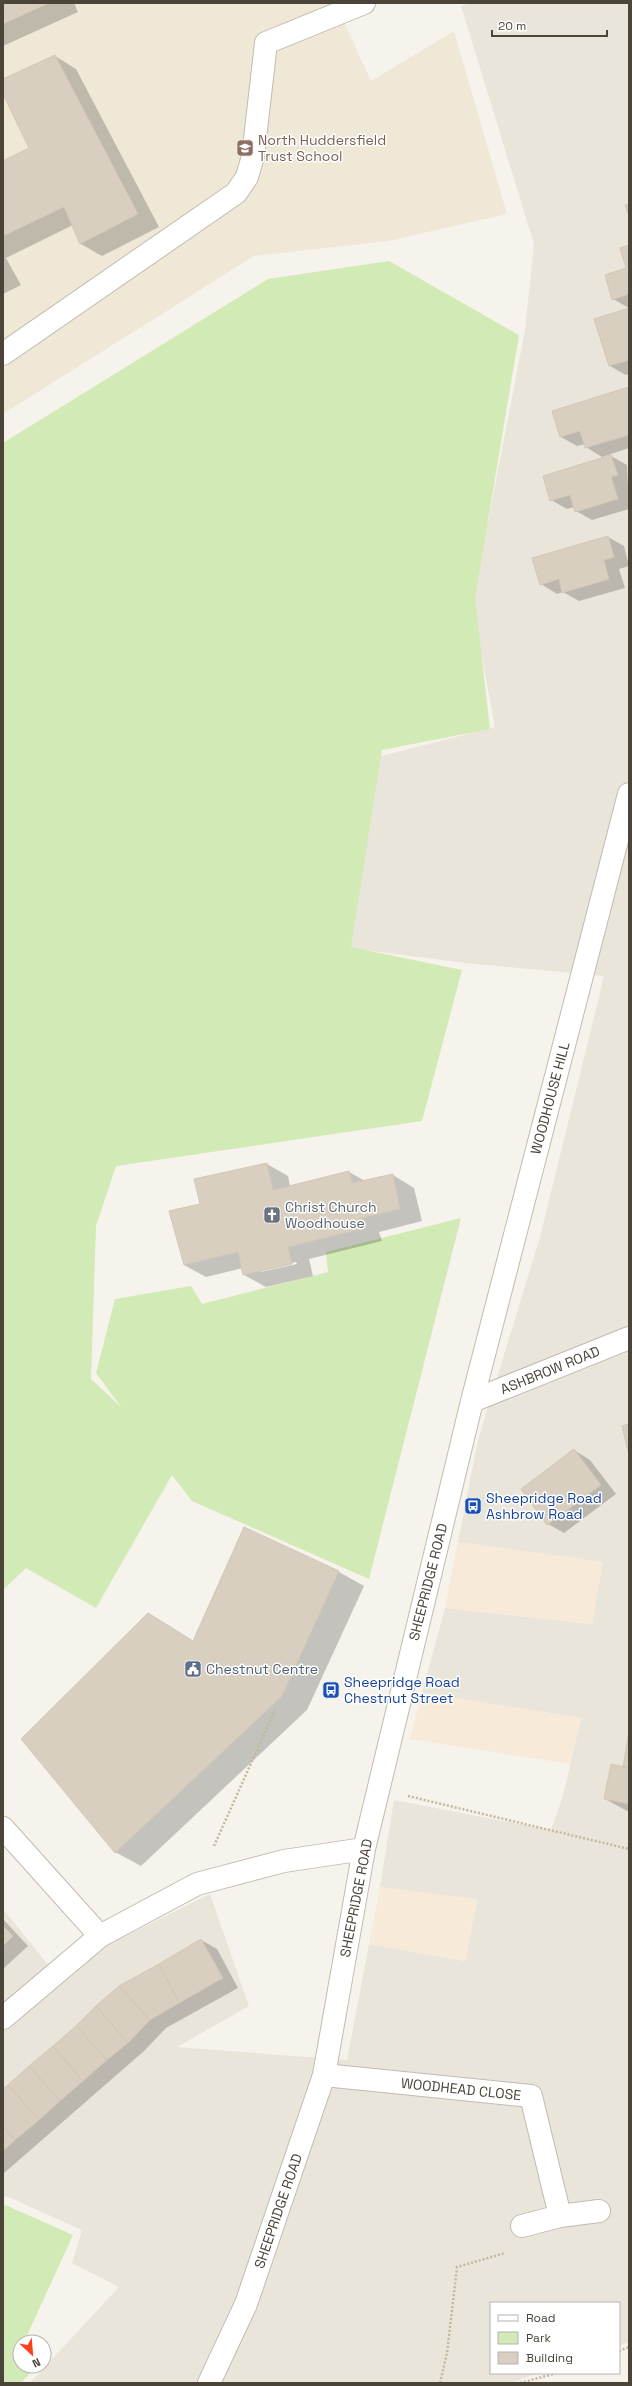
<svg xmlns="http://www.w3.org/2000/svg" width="632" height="2386" viewBox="0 0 632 2386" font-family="'Space Grotesk',sans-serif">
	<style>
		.residential { fill: #eae5da }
		.commercial { fill: #f7ead8 }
		.education { fill: #efe8d6 }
		.green { fill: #d2eab5 }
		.shadow { fill: #0003; fill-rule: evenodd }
		.building { fill: #d8cfc1; stroke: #d3c7b4 }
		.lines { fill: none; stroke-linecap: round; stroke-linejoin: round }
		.minor-casing { stroke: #c2bbae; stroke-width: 24 }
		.path { stroke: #c4b79f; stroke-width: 2.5; stroke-dasharray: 2 2; stroke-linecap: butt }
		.minor { stroke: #fff; stroke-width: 22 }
		.labels { text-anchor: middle; stroke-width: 3; stroke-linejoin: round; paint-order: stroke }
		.education-label { font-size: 14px; fill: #785e54; stroke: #fff; text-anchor: start }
		.street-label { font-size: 14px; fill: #4b4439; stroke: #fff }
		.worship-label { font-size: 14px; fill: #5b616d; stroke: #fff; text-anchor: start }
		.transit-label { font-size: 14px; fill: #164399; stroke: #fff; text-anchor: start }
		.service-label { font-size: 14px; fill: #4e5e75; stroke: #fff; text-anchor: start }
	</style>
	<rect width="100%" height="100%" fill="#f6f3ec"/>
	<!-- residential -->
	<path class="residential" d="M471 3H629V2342L619 2346V2303H491V2373H539L510 2383H30L119 2287 72 2263 82 2230 6 2196 3 2198V1909L58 1977 109 1944 210 1894 249 2006 177 2047 347 2060 369 1944 465 1961 477 1900 380 1887 394 1800 551 1830 563 1796 581 1718 422 1693 445 1608 592 1624 602 1562 458 1542 478 1440 540 1237 604 976 465 963 350 948 381 756 495 727 472 604 525 330 534 244 461 6Z"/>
	<!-- commercial -->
	<path class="commercial" d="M458 1542 603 1562 592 1624 445 1608Z
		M422 1693 581 1718 570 1764 410 1739Z
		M380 1887 477 1899 465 1961 369 1944Z"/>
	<!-- education -->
	<path class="education" d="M3 3H335L371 81 454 31 507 214 388 241 254 256 3 414Z"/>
	<!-- green -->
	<path class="green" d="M389 261 519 335 475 598 490 729 382 750 351 947 462 970 422 1121 116 1166 96 1226 91 1379 122 1408 96 1373 115 1299 191 1286 202 1304 328 1272 326 1252 461 1218 369 1579 192 1501 172 1475 96 1608 26 1568 3 1590V443L268 279Z
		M3 2204 73 2235 24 2342H20V2366H37L21 2383H3Z"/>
	<!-- shadow -->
	<path class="shadow" d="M3 3H74L78 12 3 46Z
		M55 56 76 69 159 227 102 256 81 244 73 225 6 258 21 285 3 294V162L30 149 3 92V80Z
		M629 246V308L613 299 627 269Z
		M629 309V374L626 375 610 366Z
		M629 389V448L602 457 586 447 585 444 577 446 561 437Z
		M611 456 627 465 629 509 592 520 576 511 574 507 567 509 551 500Z
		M608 537 624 546 629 566 619 569 625 588 579 601 563 592 557 594 541 584Z
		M267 1164 288 1176 290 1186 349 1172 365 1181 393 1175 414 1188 422 1221 379 1232 382 1241 309 1259 313 1276 266 1287 244 1275 243 1268 206 1277 184 1265 201 1205ZM296 1262 297 1264 261 1272V1270Z
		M574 1450 590 1460 616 1494 564 1533 548 1524 522 1490Z
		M339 1572 364 1586 307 1710 141 1866 115 1852 149 1614 194 1642Z
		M629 1738V1812L605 1799 624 1768Z
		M3 1919 28 1946 3 1969Z
		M201 1940 217 1949 238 1988 166 2028 144 2051 3 2174V2091L120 1987Z"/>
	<!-- building -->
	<path class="building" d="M3 3H49L3 24Z
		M55 55 138 214 80 244 64 207 3 236V161L29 148 3 94V79Z
		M629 204V216L625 205Z
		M629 245V294L612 300 605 275 626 268 620 248Z
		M629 308V360L609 366 594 319Z
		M629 387V435L585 448 580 431 560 437 552 411Z
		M611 455 618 475 611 477 618 499 575 512 570 495 550 501 543 476Z
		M608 536 614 557 604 560 609 579 562 593 559 579 540 585 532 558Z
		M267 1163 273 1190 349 1171 352 1183 393 1174 400 1209 358 1219 361 1229 288 1247 292 1264 243 1275 238 1252 184 1265 169 1211 200 1204 194 1179Z
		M629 1424V1455L622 1426Z
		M574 1449 601 1485 547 1525 521 1489Z
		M244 1527 339 1571 282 1696 115 1853 21 1739 148 1613 193 1641Z
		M629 1732V1768L623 1767Z
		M611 1764 629 1768V1804L604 1799Z
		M3 1926 13 1936 3 1946Z
		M201 1939 223 1978 179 2003 159 1964Z
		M159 1964 179 2003 150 2020 119 1986Z
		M119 1986 150 2020 128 2043 96 2006Z
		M96 2006 128 2043 107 2060 76 2026Z
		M76 2026 107 2060 83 2081 53 2046Z
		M53 2046 83 2081 60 2101 29 2066Z
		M29 2066 60 2101 39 2120 8 2085Z
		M8 2085 39 2120 15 2140 3 2127V2089Z
		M3 2127 15 2140 3 2151Z"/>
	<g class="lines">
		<defs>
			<path id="minor" d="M3 354 236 193 247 177 253 156 266 43 364 3
				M472 1401 629 1338
				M3 1828 100 1936
				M3 2018 100 1936 197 1884 284 1861 364 1849
				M324 2075 531 2096 560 2216 599 2211
				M522 2226 560 2216
				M209 2383 246 2304 324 2075 364 1849 472 1401 629 794"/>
		</defs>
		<!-- minor casing -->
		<use href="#minor" class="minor-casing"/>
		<!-- path -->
		<path class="path" d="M408 1796 629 1849
			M214 1846 275 1710
			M619 2351 629 2347
			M440 2383 447 2353 457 2267 505 2253
			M520 2383 557 2373"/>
		<!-- minor -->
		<use href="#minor" class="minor"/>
	</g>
	<!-- icons -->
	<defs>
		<symbol id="school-square" viewBox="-11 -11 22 22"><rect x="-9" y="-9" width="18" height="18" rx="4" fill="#8d6e63" stroke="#fff"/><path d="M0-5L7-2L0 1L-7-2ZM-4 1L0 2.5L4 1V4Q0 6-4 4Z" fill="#fff"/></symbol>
		<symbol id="church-square" viewBox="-11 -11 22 22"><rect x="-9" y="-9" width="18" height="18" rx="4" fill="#6b7280" stroke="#fff"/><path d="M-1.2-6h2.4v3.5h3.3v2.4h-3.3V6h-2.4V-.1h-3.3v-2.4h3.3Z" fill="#fff"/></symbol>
		<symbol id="bus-square" viewBox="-11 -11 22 22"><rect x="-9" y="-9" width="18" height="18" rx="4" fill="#1a4fb4" stroke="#fff"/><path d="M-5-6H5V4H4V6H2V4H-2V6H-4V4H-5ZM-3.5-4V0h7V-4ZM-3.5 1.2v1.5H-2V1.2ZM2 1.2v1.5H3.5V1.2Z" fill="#fff"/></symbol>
		<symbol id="civic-square" viewBox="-11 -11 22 22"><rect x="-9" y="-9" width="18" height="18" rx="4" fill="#5c6f8a" stroke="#fff"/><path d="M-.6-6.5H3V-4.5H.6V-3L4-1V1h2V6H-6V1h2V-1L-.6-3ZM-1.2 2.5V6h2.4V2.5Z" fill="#fff"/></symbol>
	</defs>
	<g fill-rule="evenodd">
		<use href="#school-square" x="235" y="138" width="20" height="20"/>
		<use href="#church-square" x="262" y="1205" width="20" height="20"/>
		<use href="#bus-square" x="463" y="1496" width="20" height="20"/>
		<use href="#civic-square" x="183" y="1659" width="20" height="20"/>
		<use href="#bus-square" x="321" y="1680" width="20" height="20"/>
	</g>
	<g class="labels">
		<!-- education labels -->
		<g class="education-label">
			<text x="258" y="145">North Huddersfield<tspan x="258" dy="16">Trust School</tspan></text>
		</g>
		<!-- street labels -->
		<g class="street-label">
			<text transform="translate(550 1098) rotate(-75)" y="5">WOODHOUSE HILL</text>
			<text transform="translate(550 1370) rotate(-22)" y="5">ASHBROW ROAD</text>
			<text transform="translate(428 1582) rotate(-76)" y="5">SHEEPRIDGE ROAD</text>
			<text transform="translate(356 1898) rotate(-79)" y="5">SHEEPRIDGE ROAD</text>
			<text transform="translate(461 2089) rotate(6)" y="5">WOODHEAD CLOSE</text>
			<text transform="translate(278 2211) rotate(-71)" y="5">SHEEPRIDGE ROAD</text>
		</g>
		<!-- worship labels -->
		<g class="worship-label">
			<text x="285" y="1212">Christ Church<tspan x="285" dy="16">Woodhouse</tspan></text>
		</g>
		<!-- transit labels -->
		<g class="transit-label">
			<text x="486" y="1503">Sheepridge Road<tspan x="486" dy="16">Ashbrow Road</tspan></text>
			<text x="344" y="1687">Sheepridge Road<tspan x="344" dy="16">Chestnut Street</tspan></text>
		</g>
		<!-- service labels -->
		<g class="service-label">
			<text x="206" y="1674">Chestnut Centre</text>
		</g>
	</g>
	<!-- border -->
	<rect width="632" height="2386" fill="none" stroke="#4b4439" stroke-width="8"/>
	<!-- legend -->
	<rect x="490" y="2302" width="130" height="72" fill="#ffffff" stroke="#b7b4b0"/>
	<rect x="498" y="2315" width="20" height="6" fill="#ffffff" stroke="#b7b4b0"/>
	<text x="526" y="2322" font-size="12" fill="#4b4439">Road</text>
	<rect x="498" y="2332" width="20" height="12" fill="#d2eab5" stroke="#b7b4b0"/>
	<text x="526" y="2342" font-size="12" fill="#4b4439">Park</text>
	<rect x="498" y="2352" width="20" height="12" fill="#d8cfc1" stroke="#b7b4b0"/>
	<text x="526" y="2362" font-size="12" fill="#4b4439">Building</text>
	<!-- north arrow -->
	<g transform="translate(32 2354) rotate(154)"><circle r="19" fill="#ffffff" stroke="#b7b4b0"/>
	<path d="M0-3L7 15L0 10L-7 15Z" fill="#fc3f1d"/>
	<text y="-6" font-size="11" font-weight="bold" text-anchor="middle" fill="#4b4439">N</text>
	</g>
	<!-- scale -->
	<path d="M492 30v6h115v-6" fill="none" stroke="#4b4439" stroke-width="2"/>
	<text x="498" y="30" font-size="12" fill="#4b4439" stroke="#ffffff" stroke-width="3" paint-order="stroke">20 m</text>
</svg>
